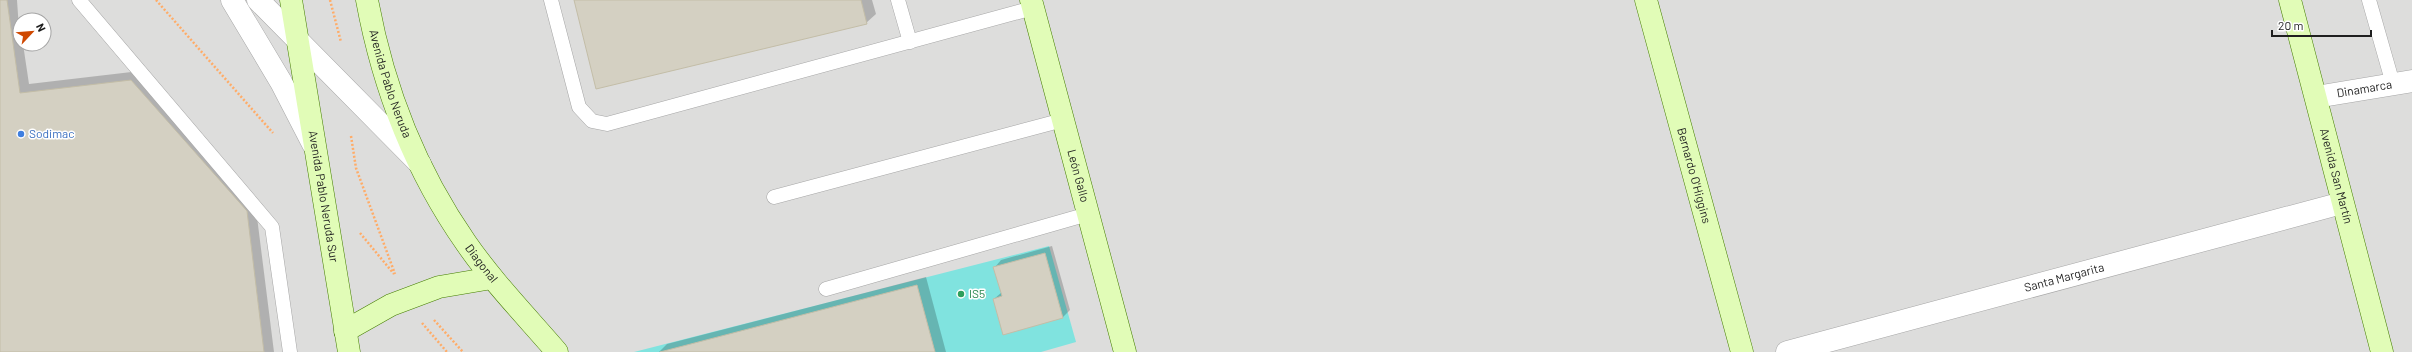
<svg xmlns="http://www.w3.org/2000/svg" width="2412" height="352" viewBox="0 0 2412 352" font-family="Barlow,sans-serif">
	<style>
		.residential { fill: #dddddc; fill-rule: evenodd }
		.pitch { fill: #80e3df }
		.shadow { fill: #0003 }
		.building { fill: #d4d0c2; stroke: #c3bda7 }
		.lines { fill: none; stroke-linecap: round; stroke-linejoin: round }
		.lane-casing { stroke: #a6a6a6; stroke-width: 15 }
		.street-casing { stroke: #a6a6a6; stroke-width: 23 }
		.secondary-casing { stroke: #447d00; stroke-width: 23 }
		.path { stroke: #ffac68; stroke-width: 2.5; stroke-dasharray: 2 2; stroke-linecap: butt }
		.lane { stroke: #fff; stroke-width: 14 }
		.street { stroke: #fff; stroke-width: 22 }
		.secondary { stroke: #e1fcb7; stroke-width: 22 }
		.shop-dot { fill: #3f7fe0; stroke: #fff; stroke-width: 1.5 }
		.leisure-dot { fill: #2e9e5b; stroke: #fff; stroke-width: 1.5 }
		.labels { text-anchor: middle; stroke-width: 3; stroke-linejoin: round; paint-order: stroke }
		.street-label { font-size: 12px; fill: #1f1f1f; stroke: #fff }
		.shop-label { font-size: 12px; fill: #366cbe; stroke: #fff; text-anchor: start }
		.leisure-label { font-size: 12px; fill: #27864d; stroke: #fff; text-anchor: start }
	</style>
	<rect width="100%" height="100%" fill="#f0f1e5"/>
	<!-- residential -->
	<path class="residential" d="M0 0H2412V352H0ZM20 20H44V44H20Z"/>
	<!-- pitch -->
	<path class="pitch" d="M1049 246 1076 342 1041 352H634Z"/>
	<!-- shadow -->
	<path class="shadow" d="M0 0H17L20 44H23L29 84 140 71 255 201 274 352H0Z
		M575 0H872L876 14 866 23Z
		M1052 246 1070 310 1063 317 1004 334 994 299 1002 292 995 267 1001 260Z
		M926 277 946 352H659L667 344Z"/>
	<!-- building -->
	<path class="building" d="M0 0H7L20 93 131 80 247 211 264 352H0Z
		M574 0H861L867 24 596 89Z
		M1045 253 1063 318 1003 335 993 299 1002 296 993 267Z
		M917 285 935 352H660Z"/>
	<g class="lines">
		<defs>
			<path id="lane" d="M79 0 272 227 290 352
				M551 0 579 107 592 121 607 124 1033 8
				M898 0 910 42
				M2369 0 2393 84
				M774 197 1063 120
				M826 289 1088 214"/>
			<g id="street">
				<path d="M232 0 281 82 313 144"/>
				<path d="M258 0 420 164"/>
				<path id="s1" d="M2316 97 2412 81"/>
				<path id="s2" d="M1787 352 2342 203"/>
			</g>
			<g id="secondary">
				<path id="s3" d="M291 0 349 352"/>
				<path id="s4" d="M367 0C383 87 415 170 466 243 493 282 526 316 557 352"/>
				<path id="s5" d="M1031 0 1125 352"/>
				<path id="s6" d="M1646 0 1742 352"/>
				<path id="s7" d="M2290 0 2382 352"/>
				<path d="M345 331 391 305 439 287 492 278"/>
			</g>
		</defs>
		<!-- lane casing -->
		<use href="#lane" class="lane-casing"/>
		<!-- street casing -->
		<use href="#street" class="street-casing"/>
		<!-- secondary casing -->
		<use href="#secondary" class="secondary-casing"/>
		<!-- path -->
		<path class="path" d="M156 0 273 133
			M330 0 341 42
			M351 136 356 168 395 274
			M360 233 394 274
			M434 320 463 352
			M422 323 447 352"/>
		<!-- lane -->
		<use href="#lane" class="lane"/>
		<!-- street -->
		<use href="#street" class="street"/>
		<!-- secondary -->
		<use href="#secondary" class="secondary"/>
	</g>
	<!-- markers -->
	<circle class="shop-dot" cx="21" cy="134" r="4"/>
	<circle class="leisure-dot" cx="961" cy="294" r="4"/>
	<g class="labels">
		<!-- street labels -->
		<g class="street-label">
			<text dy="4" stroke="none"><textPath href="#s4" startOffset="87">Avenida Pablo Neruda</textPath></text>
			<text dy="4" stroke="none"><textPath href="#s1" startOffset="49">Dinamarca</textPath></text>
			<text dy="4" stroke="none"><textPath href="#s5" startOffset="182">León Gallo</textPath></text>
			<text dy="4" stroke="none"><textPath href="#s6" startOffset="182">Bernardo O'Higgins</textPath></text>
			<text dy="4" stroke="none"><textPath href="#s7" startOffset="182">Avenida San Martín</textPath></text>
			<text dy="4" stroke="none"><textPath href="#s3" startOffset="199">Avenida Pablo Neruda Sur</textPath></text>
			<text dy="4" stroke="none"><textPath href="#s4" startOffset="290">Diagonal</textPath></text>
			<text dy="4" stroke="none"><textPath href="#s2" startOffset="287">Santa Margarita</textPath></text>
		</g>
		<!-- shop labels -->
		<g class="shop-label">
			<text x="29" y="138">Sodimac</text>
		</g>
		<!-- leisure labels -->
		<g class="leisure-label">
			<text x="969" y="298">IS5</text>
		</g>
	</g>
	<!-- north arrow -->
	<g transform="translate(32 32) rotate(64)"><circle r="19" fill="#ffffff" stroke="#a5a5a5"/>
	<path d="M0-3L7 15L0 10L-7 15Z" fill="#cf4800"/>
	<text y="-6" font-size="11" font-weight="bold" text-anchor="middle" fill="#1f1f1f">N</text>
	</g>
	<!-- scale -->
	<path d="M2272 30v6h99v-6" fill="none" stroke="#1f1f1f" stroke-width="2"/>
	<text x="2278" y="30" font-size="12" fill="#1f1f1f" stroke="#ffffff" stroke-width="3" paint-order="stroke">20 m</text>
</svg>
